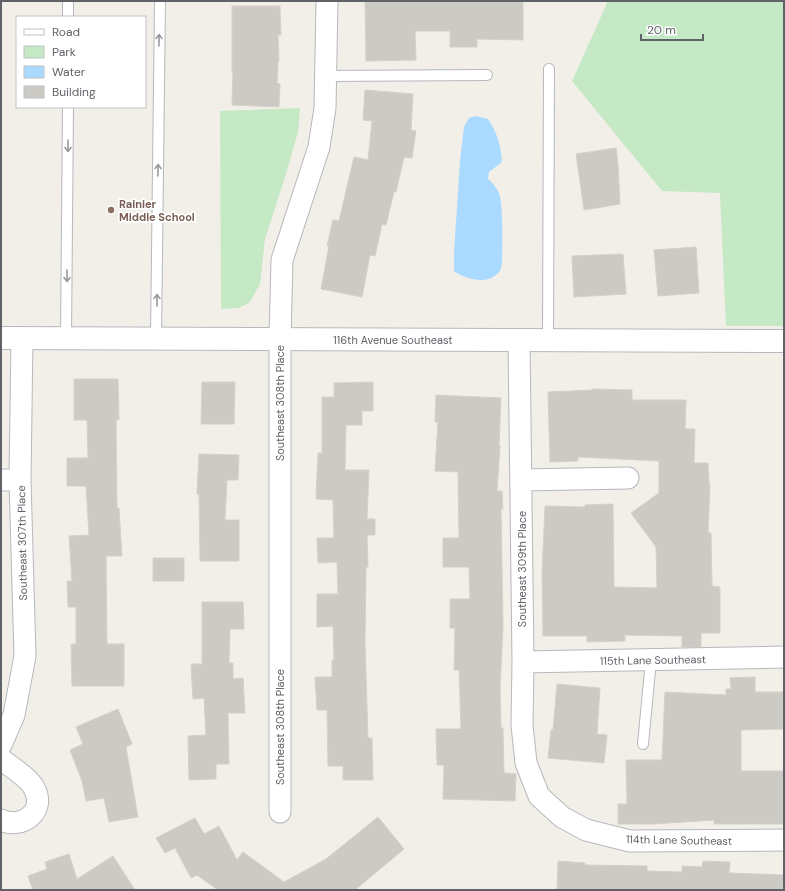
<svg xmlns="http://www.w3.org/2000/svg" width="785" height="891" viewBox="0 0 785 891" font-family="'DM Sans',sans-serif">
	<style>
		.green { fill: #c5e8c5 }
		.water { fill: #aadaff }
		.building { fill: #cccac5; stroke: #d6d1c6 }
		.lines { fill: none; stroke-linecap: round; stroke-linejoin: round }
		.service-casing { stroke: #b5b8bc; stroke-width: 12 }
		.minor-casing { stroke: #b5b8bc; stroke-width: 23 }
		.tertiary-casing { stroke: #b5b8bc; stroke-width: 24 }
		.service { stroke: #fff; stroke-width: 10 }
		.minor { stroke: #fff; stroke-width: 21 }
		.tertiary { stroke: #fff; stroke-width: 22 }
		.oneway { stroke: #979a9d }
		.education-dot { fill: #8d6e63; stroke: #fff; stroke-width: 1.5 }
		.labels { text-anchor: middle; stroke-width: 3.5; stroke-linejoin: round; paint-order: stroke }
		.education-label { font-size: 11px; font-weight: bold; fill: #785e54; stroke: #fff; text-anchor: start }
		.street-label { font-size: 11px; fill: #5f6368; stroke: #fff }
	</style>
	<rect width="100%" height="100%" fill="#f1efe8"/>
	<!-- green -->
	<path class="green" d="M608 1H784V326H726L720 193 662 191 572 81Z
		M300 108 298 132 286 174 265 239 260 284 250 302 239 308 221 309 220 111Z"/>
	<!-- water -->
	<path class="water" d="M475 116 488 119C497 132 501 146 502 162L489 172 488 179C492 182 495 186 498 191 504 202 502 248 502 263 501 266 501 270 499 272 488 286 466 279 454 271V253L460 161 464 127 469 118Z"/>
	<!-- building -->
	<path class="building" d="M365 1H523V40L477 39V47H450V31H415L416 60 366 61Z
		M232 6H280L281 35H278L279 61H278L277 83 280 84 279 107 232 105 233 71H232Z
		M365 90 413 94 411 130 416 131 412 158 404 157 396 192H394L386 225 382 224 375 256 370 255 362 297 321 289 329 246H327L333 220 339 221 354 157 368 160 372 121 363 120Z
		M616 148 618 164 620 204 584 210 576 154Z
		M696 247 699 293 658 296 654 250Z
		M623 254 626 294 574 297 572 256Z
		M74 379H118L119 420H116L117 508H119L122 556H106L107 644H124V686H72L71 644H76V607H68L67 581H72L69 536 89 535 86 486H67V458H88L87 420H74Z
		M202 382H235L234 424H201Z
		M373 382V411H362V425H346L345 470H369L367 519H375V535H367L368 567H366L365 642 368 738H372L373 780H343V766H328L327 710H317L315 677H332V660H334L333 626 317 627V594H338L337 562 318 563 317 538H334L333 500 316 499 318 453H322V397H334V383Z
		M592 389 632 390V400H686L685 429H695L694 463H708L709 484H710L708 533H711L712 586 720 587V633H701V647H682V636L625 635V641L587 642V636H543L542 573 545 506 585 507V505L613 504 614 587 657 588 656 547 631 513 659 493V461L578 457V461L550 462 548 392 592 390Z
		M436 395 501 398 499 446H500L497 491H502L503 509H501L503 627 500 687 501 728H503L504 773 516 774 515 801 443 799 444 765H437L436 729H461L459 670H454L455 628H450V599H470L469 567H443V538H459L458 472 435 471 438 422H435Z
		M199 454 239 455 238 480H227L225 520H239V561H200L199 494H197Z
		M153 558H184V581H153Z
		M202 602H243L244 629H230L229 663H233V679L243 678 245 713H228L229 764H216V779L189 780 188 736 206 735 204 698 193 699 191 664H202Z
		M755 677V692H784V729L741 730V771H784V824H714V820L654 824H618V804H627L626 760H662L665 692 726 695V689H731L730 678Z
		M557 684 600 688 597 734 607 735 604 763 548 758 551 730H553Z
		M118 709 132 744 126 747 138 817 109 822 104 798 86 801 82 781 70 750 83 744 76 727Z
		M378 817 404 849 355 890H218L197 875 191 878 175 848 165 853 156 838 195 818 204 834 219 826 237 860 243 852 284 882 326 859Z
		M69 854 77 879 113 856 135 890H33L28 876 47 869 45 862Z
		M558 861 585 863V865L647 866V871L682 872V866L702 867 703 861 730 862 729 873 784 875V890H557Z"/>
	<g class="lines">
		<defs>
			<path id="service" d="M68 17V1
				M326 76 487 75
				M66 338 68 107
				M156 339 160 1
				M548 340 549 69
				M643 744 651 660"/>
			<path id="minor" d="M519 340 523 662 522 725 526 763 539 796 562 817 586 830 630 841 784 840
				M1 480H20
				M521 480 628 478
				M523 662 784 657
				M1 745 14 715 25 656 20 480 22 338
				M1 759C11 767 29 778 34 788 47 811 22 830 1 820
				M280 812V339L282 260 319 147 325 108 327 1"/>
			<path id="tertiary" d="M1 338 784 341"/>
		</defs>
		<!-- service casing -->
		<use href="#service" class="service-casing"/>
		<!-- minor casing -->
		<use href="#minor" class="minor-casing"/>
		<!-- tertiary casing -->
		<use href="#tertiary" class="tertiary-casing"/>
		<!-- service -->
		<use href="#service" class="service"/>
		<!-- minor -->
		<use href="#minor" class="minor"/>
		<!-- tertiary -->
		<use href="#tertiary" class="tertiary"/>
	</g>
	<!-- one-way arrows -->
	<defs><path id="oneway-shaft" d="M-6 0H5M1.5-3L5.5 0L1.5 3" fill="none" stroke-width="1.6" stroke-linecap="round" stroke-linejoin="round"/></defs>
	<g class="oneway">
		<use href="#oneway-shaft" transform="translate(159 40) rotate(-89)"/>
		<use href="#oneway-shaft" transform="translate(68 146) rotate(90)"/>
		<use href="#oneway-shaft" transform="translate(158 170) rotate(-89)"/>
		<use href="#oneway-shaft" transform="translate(67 276) rotate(90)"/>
		<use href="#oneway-shaft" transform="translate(157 300) rotate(-90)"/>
	</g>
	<!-- markers -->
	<circle class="education-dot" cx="111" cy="210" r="4"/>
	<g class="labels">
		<!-- education labels -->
		<g class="education-label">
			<text x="119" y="208">Rainier<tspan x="119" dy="13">Middle School</tspan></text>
		</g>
		<!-- street labels -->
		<g class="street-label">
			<text x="393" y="344">116th Avenue Southeast</text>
			<text transform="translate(280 403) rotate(-90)" y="4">Southeast 308th Place</text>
			<text transform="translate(22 543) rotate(-91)" y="4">Southeast 307th Place</text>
			<text transform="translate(522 569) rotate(-90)" y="4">Southeast 309th Place</text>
			<text transform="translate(653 660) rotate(-1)" y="4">115th Lane Southeast</text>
			<text transform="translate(280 727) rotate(-90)" y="4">Southeast 308th Place</text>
			<text transform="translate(679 840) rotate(1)" y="4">114th Lane Southeast</text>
		</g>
	</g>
	<!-- border -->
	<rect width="785" height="891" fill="none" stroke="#5f6368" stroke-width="4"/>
	<!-- legend -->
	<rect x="16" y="16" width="130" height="92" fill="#ffffff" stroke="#bfc1c3"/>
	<rect x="24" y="29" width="20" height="6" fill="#ffffff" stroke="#bfc1c3"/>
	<text x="52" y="36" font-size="12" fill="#5f6368">Road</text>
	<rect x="24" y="46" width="20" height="12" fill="#c5e8c5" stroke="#bfc1c3"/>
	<text x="52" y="56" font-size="12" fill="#5f6368">Park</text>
	<rect x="24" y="66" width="20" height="12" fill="#aadaff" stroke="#bfc1c3"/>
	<text x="52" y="76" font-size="12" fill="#5f6368">Water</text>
	<rect x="24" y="86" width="20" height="12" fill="#cccac5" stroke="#bfc1c3"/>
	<text x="52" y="96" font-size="12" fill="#5f6368">Building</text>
	<!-- scale -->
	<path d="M641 34v6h62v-6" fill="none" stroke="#5f6368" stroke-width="2"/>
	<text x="647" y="34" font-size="12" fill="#5f6368" stroke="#ffffff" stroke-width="3" paint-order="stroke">20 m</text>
</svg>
